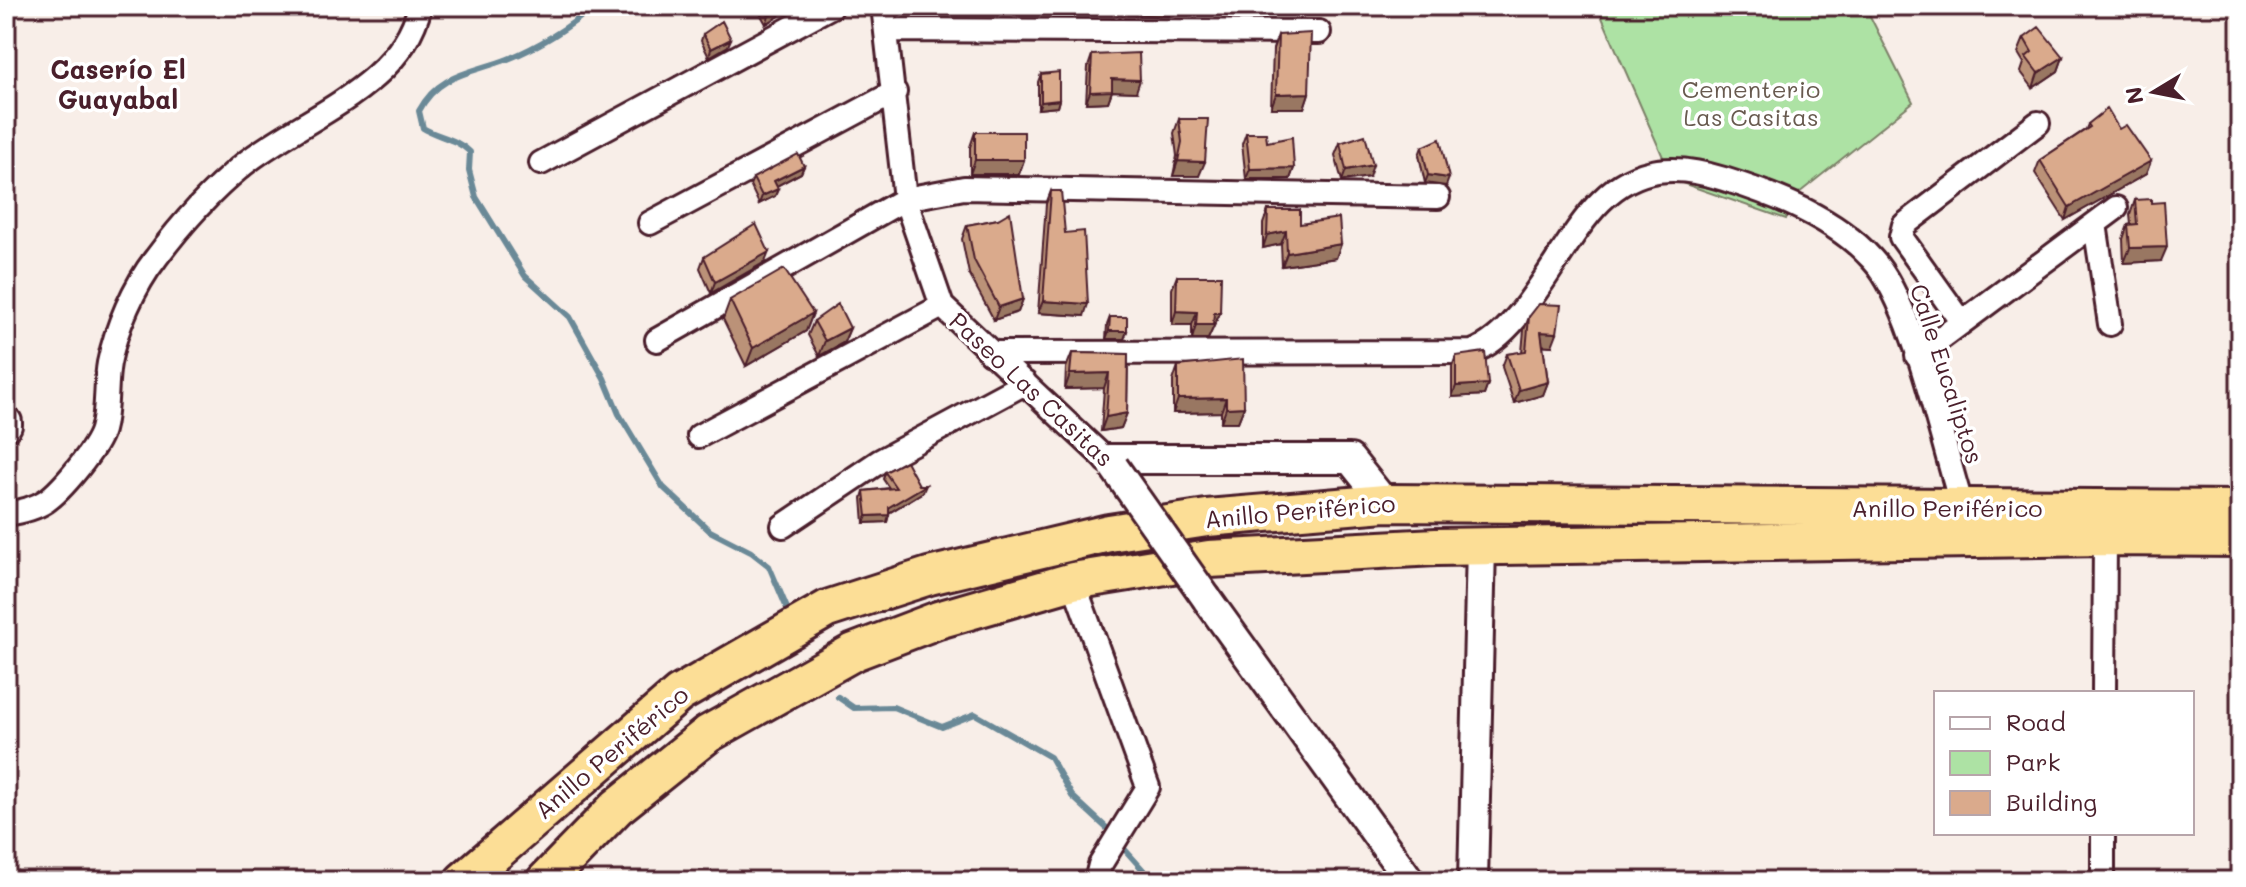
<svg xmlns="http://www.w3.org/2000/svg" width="2246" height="887" viewBox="0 0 2246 887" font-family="Mali,sans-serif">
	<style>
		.green { fill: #ade2a4; stroke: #7c8068; stroke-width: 2 }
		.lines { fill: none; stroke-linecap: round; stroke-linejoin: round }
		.stream { stroke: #6b8997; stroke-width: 6 }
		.minor-casing { stroke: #4a1f2b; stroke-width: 28 }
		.tertiary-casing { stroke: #4a1f2b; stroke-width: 34 }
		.secondary-casing { stroke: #4a1f2b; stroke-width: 36 }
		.trunk-casing { stroke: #4a1f2b; stroke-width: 42 }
		.minor { stroke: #fff; stroke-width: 22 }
		.tertiary { stroke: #fff; stroke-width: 28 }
		.secondary { stroke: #fff; stroke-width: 30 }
		.trunk { stroke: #fcde96; stroke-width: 36 }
		.tertiary-bridge-casing { stroke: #4a1f2b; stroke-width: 34; stroke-linecap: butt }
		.tertiary-bridge { stroke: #fff; stroke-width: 28 }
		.wall { fill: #bb9278; stroke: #4a1f2b; stroke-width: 2 }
		.shaded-wall { fill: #997762; stroke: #4a1f2b; stroke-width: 2 }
		.building { fill: #daaa8c; stroke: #4a1f2b; stroke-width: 2 }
		.labels { text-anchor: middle; stroke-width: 7; stroke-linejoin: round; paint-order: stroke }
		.park-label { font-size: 24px; fill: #685a4f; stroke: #fff }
		.street-label { font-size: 24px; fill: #4a1f2b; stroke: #fff }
		.neighbourhood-label { font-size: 26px; font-weight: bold; fill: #4a1f2b; stroke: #fff }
	</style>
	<rect width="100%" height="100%" fill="#f8eee8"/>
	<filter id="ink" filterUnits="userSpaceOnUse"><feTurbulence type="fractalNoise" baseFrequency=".0125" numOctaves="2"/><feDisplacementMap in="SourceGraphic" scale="16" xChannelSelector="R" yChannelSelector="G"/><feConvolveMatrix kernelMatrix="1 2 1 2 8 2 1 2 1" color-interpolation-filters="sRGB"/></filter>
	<g filter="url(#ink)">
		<!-- green -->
		<path class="green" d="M1597 6H1865L1913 102 1794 197 1786 219 1673 180Z"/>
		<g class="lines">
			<!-- stream -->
			<path class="stream" d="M594 6C570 27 538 47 508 59 472 73 439 73 419 111L423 128C438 137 457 139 470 152L469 170 476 197 525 276 570 317 604 378 619 414 663 487 710 531 751 552 769 566 789 613
				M838 697 854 708 893 707 942 727 975 714 1050 757 1072 796 1112 833
				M1118 842 1153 881"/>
			<defs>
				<path id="minor" d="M883 6 905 199 942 306 1114 467
					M886 30 1319 32
					M541 163 832 6
					M650 223 895 92
					M2095 224 2110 324
					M1961 321 1901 237 1904 225 2038 123
					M657 340 905 199 964 188 1438 197
					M990 353 1472 352C1525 333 1560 241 1601 201 1637 165 1677 164 1724 179 1776 195 1835 218 1872 259 1914 303 1942 446 1963 509
					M1917 356 2116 208
					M699 436 942 306
					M6 514C20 512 34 509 46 501 62 490 97 448 102 430 108 409 105 385 109 363 116 328 134 286 156 258 182 223 209 193 243 165 301 118 401 88 420 6
					M783 526 880 461 1025 383
					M1073 581 1148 787 1100 865 1096 881
					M2104 693 2105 537
					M2103 833V881"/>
				<path id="tertiary" d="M1109 459H1350L1385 503
					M1207 599 1410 881
					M1473 881 1481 546"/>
				<path id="secondary" d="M6 422V425"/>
				<path id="trunk" d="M463 881 679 694 827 609 929 576 1109 533 1207 518 1385 503 2240 509
					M545 881 617 807 708 734 854 652 938 620 1073 581 1209 559 1436 547 2105 537 2240 538"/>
			</defs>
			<!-- minor casing -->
			<use href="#minor" class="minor-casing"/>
			<!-- tertiary casing -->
			<use href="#tertiary" class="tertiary-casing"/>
			<!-- secondary casing -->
			<use href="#secondary" class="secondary-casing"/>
			<!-- trunk casing -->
			<use href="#trunk" class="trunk-casing"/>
			<!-- minor -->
			<use href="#minor" class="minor"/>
			<!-- tertiary -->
			<use href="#tertiary" class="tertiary"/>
			<!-- secondary -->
			<use href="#secondary" class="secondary"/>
			<!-- trunk -->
			<use href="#trunk" class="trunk"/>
			<defs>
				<path id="tertiary-bridge" d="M1114 467 1207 599"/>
			</defs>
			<!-- tertiary-bridge casing -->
			<use href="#tertiary-bridge" class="tertiary-bridge-casing"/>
			<!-- tertiary-bridge -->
			<use href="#tertiary-bridge" class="tertiary-bridge"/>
		</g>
		<!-- wall -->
		<path class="wall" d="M756 6H782L779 16 766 24Z
			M1237 6H1260L1256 18H1237Z
			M703 34 728 46 709 57 701 41Z
			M1278 35 1309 93 1304 108H1271L1273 49Z
			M2024 38 2063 57 2058 71 2033 88 2021 72 2024 63 2018 53Z
			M1092 55 1136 92 1112 91 1108 102 1086 103 1088 67Z
			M1041 74 1059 100 1057 107 1038 109V82Z
			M1179 119 1199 176H1173L1177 156 1174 133Z
			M2088 124 2119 129 2151 161 2146 174 2065 220 2035 173 2040 160 2086 129Z
			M975 132 1024 160 1019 174H970V147Z
			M1246 133 1267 142 1294 168 1290 179H1246L1242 144Z
			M1340 143 1369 177 1342 181 1335 155Z
			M1422 147 1446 186 1425 183 1419 155Z
			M804 166 801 173 776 186 778 189 775 196 759 204 750 185 753 178Z
			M1051 191 1065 233 1084 316 1038 313 1046 204Z
			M2135 200 2161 261 2124 263 2123 239 2128 225 2131 224 2130 215Z
			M1268 210 1300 224 1341 244 1336 258 1282 266 1281 244 1263 248V224Z
			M998 219 1023 299 1018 312 994 320 969 274 962 239 967 225Z
			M704 257 765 262 711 293 700 268Z
			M1177 276 1220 313 1208 339H1192V325H1172V289Z
			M730 300 813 313 806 331 746 366 723 319Z
			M1110 317 1127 331 1124 339H1106L1107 325Z
			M1529 317 1552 346 1543 345 1548 382 1543 395 1514 403 1502 367 1507 354 1522 352 1524 330Z
			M814 321 850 328 844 342 819 356 808 335Z
			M1072 353 1128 354 1127 413 1121 428 1101 431 1104 388 1065 389 1066 368Z
			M1456 356 1488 384 1484 395 1452 397V367Z
			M1178 366 1244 407 1238 422H1221V412L1173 413V381Z
			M885 472 919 485 923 492 889 513 887 522 864 523 862 498 864 491 889 488 883 479Z"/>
		<!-- shaded-wall -->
		<path class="shaded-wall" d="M1104 6H1173L1169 16 1101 13Z
			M1241 6H1260L1256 18H1237Z
			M782 8 779 16 766 24 769 16Z
			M731 39 728 46 709 57 711 49Z
			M2063 57 2058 71 2033 88 2038 73Z
			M1112 79 1140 80 1136 92 1112 91 1108 102 1086 103 1090 92Z
			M1309 93 1304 108H1271L1276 94Z
			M1059 100 1057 107 1038 109 1041 102Z
			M975 160H1024L1019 174H970Z
			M1178 161 1205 162 1199 176H1173Z
			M2151 161 2146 174 2065 220 2069 207Z
			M1373 165 1369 177 1342 181 1346 170Z
			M804 166 801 173 771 189 774 181Z
			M1294 168 1290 179H1246L1250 169Z
			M1428 175 1449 178 1446 186 1425 183Z
			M778 189 775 196 759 204 762 196Z
			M1286 231 1281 244 1263 248 1267 235Z
			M1341 244 1336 258 1282 266 1287 253Z
			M2167 247 2161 261 2124 263 2130 248Z
			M769 252 765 262 711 293 715 282Z
			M1023 299 1018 312 994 320 999 307Z
			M1043 301 1088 304 1084 316 1038 313Z
			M1176 311 1197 312 1192 325H1172Z
			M813 313 806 331 746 366 753 348Z
			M1214 313H1220L1208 339H1192L1196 325Z
			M850 328 844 342 819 356 825 341Z
			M1109 331H1127L1124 339H1106Z
			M1541 332 1557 333 1552 346 1536 345Z
			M1109 373 1104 388 1065 389 1070 374Z
			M1548 382 1543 395 1514 403 1519 390Z
			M1488 384 1484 395 1452 397 1456 386Z
			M1226 398 1221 412 1173 413 1178 399Z
			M1244 407 1238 422H1221L1226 408Z
			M1127 413 1121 428 1101 431 1106 417Z
			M926 485 923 492 887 514 889 507Z
			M889 515 887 522 864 523 867 516Z"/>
		<!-- building -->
		<path class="building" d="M763 6H782V8L769 16Z
			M722 21 731 39 711 49 703 34Z
			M2039 27 2063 57 2038 73 2026 57 2032 52 2024 38Z
			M1311 33 1309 93 1276 94 1278 35Z
			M1139 53 1140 80 1112 79V91L1090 92 1092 55Z
			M1059 72V100L1041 102V74Z
			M2107 109 2119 129 2126 125 2151 161 2069 207 2040 160 2090 127 2088 124Z
			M1179 119H1208L1205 162 1178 161 1182 142Z
			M975 132H1024V160H975Z
			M1246 133H1266L1267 142 1292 137 1294 168 1250 169Z
			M1365 135 1373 165 1346 170 1340 143Z
			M1440 139 1449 178 1428 175 1422 147Z
			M798 154 804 166 774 181 778 189 762 196 753 178Z
			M1051 191H1061L1065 233 1084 231 1088 304 1043 301Z
			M2151 199V203L2164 202 2167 247 2130 248 2128 225 2137 224 2135 200Z
			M1268 210H1300V224L1339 218 1341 244 1287 253 1286 231 1267 235Z
			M1010 212 1023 299 999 307 974 260 967 225 998 219Z
			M756 224 769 252 715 282 704 257Z
			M784 269 813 313 753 348 730 300Z
			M1177 276H1221L1220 313H1214L1213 325H1196L1197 312 1176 311Z
			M838 304 850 328 825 341 814 321Z
			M1539 304 1561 305 1557 333 1541 332 1548 382 1519 390 1507 354 1526 351 1529 317Z
			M1110 317H1127V331H1109Z
			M1485 352 1488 384 1456 386V356Z
			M1072 353 1128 354 1127 413 1106 417 1109 373 1070 374Z
			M1243 359 1244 407 1226 408V398L1178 399V366Z
			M906 461 919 485H926L889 507V515L867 516 864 491 896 488 885 472Z"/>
	</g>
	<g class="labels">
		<!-- park labels -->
		<g class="park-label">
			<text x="1751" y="98">Cementerio<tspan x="1751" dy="28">Las Casitas</tspan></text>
		</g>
		<!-- street labels -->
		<g class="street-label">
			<text transform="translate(1946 374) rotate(72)" y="8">Calle Eucaliptos</text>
			<text transform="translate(1031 390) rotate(43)" y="8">Paseo Las Casitas</text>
			<text x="1947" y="517">Anillo Periférico</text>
			<text transform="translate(1300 512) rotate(-5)" y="8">Anillo Periférico</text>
			<text transform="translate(612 753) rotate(-40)" y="8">Anillo Periférico</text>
		</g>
		<!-- neighbourhood labels -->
		<g class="neighbourhood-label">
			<text x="118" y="79">Caserío El<tspan x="118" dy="30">Guayabal</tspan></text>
		</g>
	</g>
	<!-- margin -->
	<rect width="2246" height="887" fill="none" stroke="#fff" stroke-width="32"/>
	<rect x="16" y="16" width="2214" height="855" fill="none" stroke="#4a1f2b" stroke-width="3" filter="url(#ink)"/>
	<!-- legend -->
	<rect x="1934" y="691" width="260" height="144" fill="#ffffff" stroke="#b7a5aa" stroke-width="2"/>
	<rect x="1950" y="717" width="40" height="12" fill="#ffffff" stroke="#b7a5aa" stroke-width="2"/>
	<text x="2006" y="731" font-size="24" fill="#4a1f2b">Road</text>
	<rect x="1950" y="751" width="40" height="24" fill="#ade2a4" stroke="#b7a5aa" stroke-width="2"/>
	<text x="2006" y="771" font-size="24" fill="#4a1f2b">Park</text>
	<rect x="1950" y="791" width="40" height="24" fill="#daaa8c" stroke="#b7a5aa" stroke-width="2"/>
	<text x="2006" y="811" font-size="24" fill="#4a1f2b">Building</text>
	<!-- north arrow -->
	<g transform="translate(2154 92) rotate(260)" stroke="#ffffff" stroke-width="6" paint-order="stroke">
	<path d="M0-6L14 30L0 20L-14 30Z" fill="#4a1f2b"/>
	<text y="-12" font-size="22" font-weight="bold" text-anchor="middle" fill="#4a1f2b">N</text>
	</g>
</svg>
